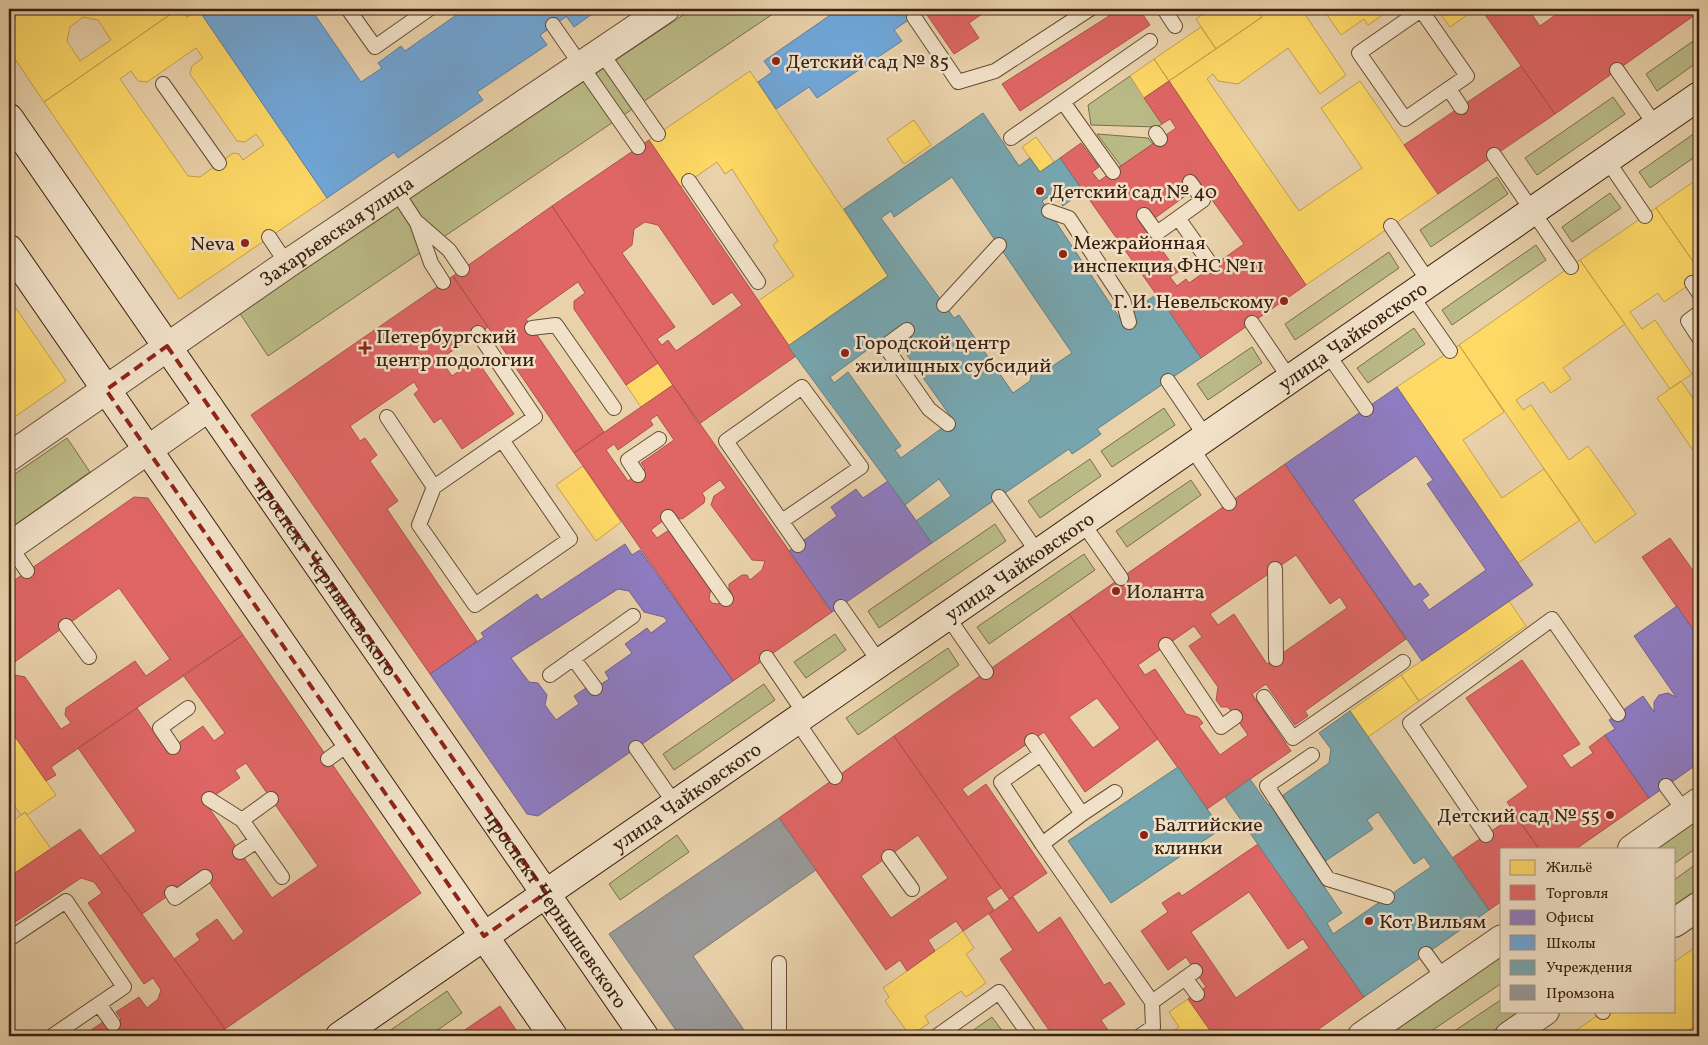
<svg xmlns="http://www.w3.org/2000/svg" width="1708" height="1045" viewBox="0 0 1708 1045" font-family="Vollkorn,serif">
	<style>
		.green { fill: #baba86; stroke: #7a6d4b }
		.homes { fill: #ffd966; stroke: #c4a24c; fill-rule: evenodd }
		.shops { fill: #e06666; stroke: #ae514c; fill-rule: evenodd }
		.offices { fill: #8e7cc3; stroke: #74608d; fill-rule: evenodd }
		.schools { fill: #6fa8dc; stroke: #5f7f9f }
		.public { fill: #76a5af; stroke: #647d7f; fill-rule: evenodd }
		.industry { fill: #999; stroke: #7c7570 }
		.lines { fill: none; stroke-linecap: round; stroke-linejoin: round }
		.lane-casing { stroke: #654c36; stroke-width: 16 }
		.street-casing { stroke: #654c36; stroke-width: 30 }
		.secondary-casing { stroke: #392010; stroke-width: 30 }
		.lane { stroke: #f1e1c8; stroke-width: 14 }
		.street { stroke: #f1e1c8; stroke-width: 28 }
		.secondary { stroke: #f1e1c8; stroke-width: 28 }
		.marked { fill: none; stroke: #8f2418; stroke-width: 4; stroke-dasharray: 10 6; stroke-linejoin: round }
		.poi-dot { fill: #8f2418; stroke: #f1e1c8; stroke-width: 2 }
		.labels { text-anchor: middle; stroke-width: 5; stroke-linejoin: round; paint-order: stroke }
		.poi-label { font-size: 20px; fill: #392010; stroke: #f1e1c8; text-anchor: start }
		.street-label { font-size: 20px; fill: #392010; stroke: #f1e1c8 }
	</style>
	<rect width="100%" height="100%" fill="#e9d1aa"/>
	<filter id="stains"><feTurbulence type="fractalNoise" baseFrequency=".004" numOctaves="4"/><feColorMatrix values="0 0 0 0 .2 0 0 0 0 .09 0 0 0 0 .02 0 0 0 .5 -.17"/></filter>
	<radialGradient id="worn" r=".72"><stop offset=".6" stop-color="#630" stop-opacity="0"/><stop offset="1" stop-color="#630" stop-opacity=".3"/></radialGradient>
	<!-- green -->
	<path class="green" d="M692 9H780L268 356 239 312Z
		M1699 37V61L1657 91 1646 74Z
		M1130 76 1162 124 1157 127 1091 125 1088 105Z
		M1613 97 1625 114 1537 175 1525 158Z
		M1695 133 1699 139V154L1650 188 1639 172Z
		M1097 134 1148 138 1153 144 1121 166Z
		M1497 177 1508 194 1431 247 1420 230Z
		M1610 193 1621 208 1572 242 1562 227Z
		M1536 245 1546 260 1452 325 1442 310Z
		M1389 252 1399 268 1295 340 1285 324Z
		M1414 328 1425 344 1368 383 1357 368Z
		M1252 347 1262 363 1208 400 1197 384Z
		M1164 408 1175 425 1112 467 1101 451Z
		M67 438 90 472 9 529V478Z
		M1090 459 1101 476 1040 518 1028 501Z
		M1191 480 1201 495 1127 547 1116 531Z
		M995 524 1006 541 879 628 868 611Z
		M1084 554 1095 570 989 644 977 627Z
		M835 634 846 650 806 678 794 662Z
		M948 648 959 665 858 735 846 718Z
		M764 684 775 700 674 770 663 754Z
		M1699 816V846L1674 864V849H1652Z
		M677 835 689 852 620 900 609 884Z
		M1699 862V889L1674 906V880Z
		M1502 953V983L1424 1036H1382Z
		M447 991 462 1013 429 1036H382Z
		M1502 999V1011H1522L1486 1036H1447Z
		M992 1017 1006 1036H965Z"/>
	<!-- homes -->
	<path class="homes" d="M17 9H178L44 102 9 50ZM83 17 98 20 111 40 80 61 67 41 70 27Z
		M178 9H181L187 17 199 10 327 198 179 299 44 102ZM196 48 203 58 192 66 190 74 237 141 245 142 256 134 264 145 243 160 239 154 233 153 200 177 188 176 120 79 131 71 138 81 147 82Z
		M1210 9H1263L1258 12 1262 17 1216 49 1196 19Z
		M1263 9H1304L1302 10 1346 75 1320 94 1288 48 1238 84 1218 81 1213 74 1207 79 1299 211 1362 168 1321 108 1360 81 1438 194 1306 285 1169 81 1262 17 1258 12Z
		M1323 9H1380L1384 14 1368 25 1364 19 1341 35Z
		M1437 9H1476L1450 27Z
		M1201 27 1216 49 1169 81 1154 59Z
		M1154 59 1169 81 1144 98 1130 76Z
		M750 71 888 276 788 346 758 301 794 276 773 245 778 241 732 169 725 174 717 162 681 187 649 140Z
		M914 120 931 145 904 164 887 139Z
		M1036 137 1054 162 1040 172 1022 147Z
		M1699 178V270L1656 208Z
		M1656 208 1699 270V278L1664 302 1658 293 1630 312 1642 329 1655 320 1692 374 1670 389 1580 260Z
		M1580 260 1625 324 1563 368 1571 379 1551 393 1543 382 1516 400 1523 410 1531 405 1569 460 1588 446 1636 514 1595 543 1459 345Z
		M9 298 66 381 9 421Z
		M1459 345 1504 412 1463 440 1502 498 1544 469 1580 520 1518 563 1397 387Z
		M658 363 673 385 641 407 626 385Z
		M1681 381 1699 407V459L1657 398Z
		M583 466 621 522 596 541 556 485Z
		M1509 601 1526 626 1419 701 1401 675Z
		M1401 675 1419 701 1368 737 1350 711Z
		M9 728 56 795 27 815 25 812 21 815 9 798Z
		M25 812 51 849 9 877V824Z
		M963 931 974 948 966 954 986 983 966 997 961 991 925 1016 929 1023 910 1036 885 1001 889 997 883 988Z
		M1699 945V1023L1681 1036H1568L1604 1011H1674V962Z
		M1188 999 1214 1036H1165L1179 1027 1169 1012Z"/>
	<!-- shops -->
	<path class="shops" d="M923 9H989L969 23 979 38 954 54Z
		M1104 9H1139L1150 25 1020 111 1002 84 1109 16Z
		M1481 9H1528L1540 26 1564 9H1699V12L1555 114Z
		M1521 66 1555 114 1438 194 1404 145Z
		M1169 81 1306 285 1201 358 1060 158 1081 143 1099 167 1092 172 1099 181 1176 128 1170 119 1162 124 1144 98ZM1196 178 1244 244 1189 283 1186 279 1177 286 1170 277 1178 272 1139 219 1150 211 1155 218 1188 194 1183 187Z
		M649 140 796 356 699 424 552 206ZM645 222 658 225 713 305 732 292 742 305 676 351 668 340 662 345 657 339 675 327 622 253 632 245 634 229Z
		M552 206 658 363 626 385 574 309V301L585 293 578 282 526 319 604 432 574 453 453 276Z
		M453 276 488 327 440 359 452 376 476 359 514 414 462 449 441 418 434 423 414 394 419 390 414 382 350 426 360 441 365 438 377 455 370 461 398 501 387 509 477 641 430 674 251 415Z
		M673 385 832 612 733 681 574 453ZM657 415 674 440 641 463 645 469 628 481 606 450 614 444 618 450 653 425 650 420ZM720 480 726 488 714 496 711 505 752 560 765 561 762 570 750 580 747 575H742L729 584V589L732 594 718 604 712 603 709 599 711 588 669 530 657 538 651 530 673 513 677 518 682 519 685 517 704 503 705 498 702 493Z
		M1285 464 1406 639 1305 711 1308 716 1295 725 1266 684 1252 694 1291 751 1207 809 1069 614ZM1296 555 1330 604 1340 597 1347 608 1267 664 1234 614 1218 625 1210 614ZM1194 626 1202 637 1189 646 1218 687 1216 700 1221 707H1228L1248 735 1220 755 1199 726 1203 723 1198 717 1186 714 1155 669 1145 675 1138 665Z
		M134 497 148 498 243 635 51 767 56 775 46 781 9 728V666L15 675 25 677 61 729 71 723 65 715 66 708 135 661 146 676 170 659 119 588 9 666V584Z
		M1670 538 1699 579V639L1642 557Z
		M1069 614 1158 739 1085 792 1044 732 962 789 968 797 986 784 1047 873 1009 899 894 736ZM1097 698 1120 728 1093 748 1069 717Z
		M243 635 421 893 225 1029 174 959 200 940 196 934 217 919 233 941 244 932 202 872 142 914 100 856 136 831 78 748 137 708 167 751 203 726 214 741 225 733 183 675ZM246 763 318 866 272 898 205 802 240 778 235 770Z
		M1522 660 1580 744 1562 755 1571 768 1593 753 1589 747 1605 735 1649 798 1576 849H1539L1507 802 1528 787 1466 698Z
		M894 736 1001 888 986 898 994 910 963 931 956 921 928 940 935 951 907 971 900 960 886 970 779 818ZM918 835 948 878 891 918 861 876Z
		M1515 815 1539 849H1502V901L1489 910 1452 858Z
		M80 829 100 856 225 1029 213 1036H96L91 1030 103 1022 108 1029 121 1019 116 1012 139 997 147 1008 158 999 161 990 153 978 144 984 88 903 102 893 94 882 81 878 9 926V877Z
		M1258 844 1364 997 1309 1036H1214L1188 999 1206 987 1195 971 1186 957 1168 970 1141 931 1168 912 1162 903 1179 892 1182 896ZM1249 892 1288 949 1303 939 1309 948 1236 998 1191 932Z
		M1013 897 1038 933 1060 917 1104 985 1110 982 1125 1004 1101 1020 1110 1033 1105 1036H1083L1082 1033 1077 1036H1053L1000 959 1013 950 989 914Z
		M500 1006 520 1036H456Z"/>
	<!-- offices -->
	<path class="offices" d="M1397 387 1533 585 1422 661 1285 464ZM1416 456 1433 480 1427 484 1486 570 1429 610 1422 600 1429 595 1420 583 1414 587 1353 500Z
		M888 481 932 543 832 612 789 551 837 516 831 507 856 489 863 498Z
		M625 544 632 555 640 550 733 681 538 816 527 814 430 674 484 637 481 633 537 594 541 600ZM618 589 629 591 644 612 664 617 667 621 651 633 647 628 625 644 632 653 605 672 609 679 589 692 586 688 574 696 579 704 556 720 545 705 547 695 538 683 529 682 511 658Z
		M1677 606 1699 639V657L1696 659 1699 663V763L1649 798 1605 735 1615 729 1609 720 1643 696 1654 712V702L1659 695 1668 693 1676 697 1634 636Z"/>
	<!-- schools -->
	<path class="schools" d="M198 9H311L361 82 382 68 378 63 401 46 405 51 465 9H561L567 16 540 35 547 45 477 92 483 100 398 158 394 152 327 198Z
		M561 9H599L574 27Z
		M839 9 923 10 894 30 902 41 817 98 809 87 776 109 758 82 772 72 764 61Z"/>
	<!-- public -->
	<path class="public" d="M983 113 1019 166 1030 158 1040 172 1060 158 1083 191 1063 206 1054 193 1042 201 1125 326 1134 320V310L1157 294 1201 358 1097 429 1101 434 1087 444 1072 454 1069 449 932 543 916 521 951 496 939 479 905 505 788 346 888 276 844 209ZM952 177 1072 353 1051 367 1042 366 1032 373 1030 381 1013 393 959 315 954 318 881 218 891 211 894 217ZM903 324 912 337 900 345 953 420 901 458 895 450 901 446 848 372 834 383 830 377Z
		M1350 711 1489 910 1364 997 1225 797 1250 779 1268 805 1276 800 1329 763 1331 749 1319 733ZM1378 812 1414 864 1424 857 1431 867 1333 934 1327 923 1342 913 1306 860 1317 852 1324 862 1373 829 1367 820Z
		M1178 767 1221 829 1111 903 1068 841Z"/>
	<!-- industry -->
	<path class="industry" d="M779 818 816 870 693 956 748 1036H680L609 934Z"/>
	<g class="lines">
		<defs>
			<path id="lane" d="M348 9 375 47 429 9
				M1164 9 1175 26
				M1421 10 1467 76 1405 119 1359 53Z
				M914 17 958 82 995 71 1090 9
				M553 25 638 147
				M601 52 658 134
				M1617 70 1656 126
				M163 84 219 163
				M1449 89 1461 107
				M1063 102 1113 172
				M1156 133 1160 139
				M1011 138 1150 41
				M1494 155 1571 267
				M1607 160 1645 216
				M689 181 758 282
				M1190 182 1203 200 1178 218 1212 266
				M396 191 417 223 431 263 443 282
				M1049 211 1069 218 1123 300 1129 322
				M1144 215 1157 233 1178 218
				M418 223 449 250 462 269
				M1391 226 1429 282
				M269 237 287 264
				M1692 283 1699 293
				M1411 295 1450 351
				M944 305 999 245
				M1699 313 1688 321 1699 338
				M1252 323 1290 379
				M532 328 556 325 614 408
				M907 330 885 346 929 409 948 424
				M478 333 535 417 434 487 419 525 475 605 570 539 502 440
				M1327 353 1366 409
				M1168 381 1206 437
				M387 417 434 487
				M1191 447 1229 503
				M638 475 628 460 659 439
				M999 497 1038 553
				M668 517 726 599
				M782 521 861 467 802 387 726 441 798 545
				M1082 522 1121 578
				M10 546 27 571
				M1275 569 1276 659
				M841 607 880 663
				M947 616 986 672
				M66 626 89 657
				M1166 645 1221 727 1235 717
				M573 658 595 688
				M767 658 805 714
				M550 675 633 616
				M1264 697 1293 738 1403 662
				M796 720 835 777
				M1032 741 1082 814 1042 844 1152 1002 1153 1027 1140 1036
				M173 747 160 728 188 708
				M636 748 675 804
				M1041 754 1001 782 1042 844
				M1312 755 1267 786 1328 879 1387 897
				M328 759 350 743
				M1666 786 1685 812
				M209 799 242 820 282 877
				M1082 814 1115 792
				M242 820 271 799
				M1486 835 1410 723 1552 619 1618 714
				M240 852 257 841
				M889 857 912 889
				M172 893 175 898 205 877
				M9 939 66 901 124 987 52 1036
				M1426 954 1444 979
				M1185 978 1197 994
				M1152 1002 1195 971
				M99 1004 113 1024
				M1602 1011 1603 1012
				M779 1036V963
				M937 1036 999 992 1030 1036"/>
			<g id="street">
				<path id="s1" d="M9 457 287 264 665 9"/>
				<path d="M9 547 209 407"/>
				<path d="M1632 849 1699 802"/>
				<path d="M1674 923 1699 906"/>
				<path d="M1362 1036 1502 939"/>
				<path d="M1509 1036 1545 1011"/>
			</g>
			<g id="secondary">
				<path id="s2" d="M9 118 644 1036"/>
				<path d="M9 249 553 1036"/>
				<path id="s3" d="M340 1036 1699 96"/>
			</g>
		</defs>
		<!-- lane casing -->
		<use href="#lane" class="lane-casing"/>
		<!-- street casing -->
		<use href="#street" class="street-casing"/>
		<!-- secondary casing -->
		<use href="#secondary" class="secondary-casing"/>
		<!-- lane -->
		<use href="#lane" class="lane"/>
		<!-- street -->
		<use href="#street" class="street"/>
		<!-- secondary -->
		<use href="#secondary" class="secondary"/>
	</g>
	<!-- marked area -->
	<path class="marked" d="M167 346 546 893 484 936 106 390Z"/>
	<!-- markers -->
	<g class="poi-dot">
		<circle cx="776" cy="61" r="5"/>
		<circle cx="1040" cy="191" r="5"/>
		<circle cx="245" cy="243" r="5"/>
		<circle cx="1063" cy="254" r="5"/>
		<circle cx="1284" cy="301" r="5"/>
		<path d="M362.5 340.5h5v5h5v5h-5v5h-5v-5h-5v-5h5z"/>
		<circle cx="845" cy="353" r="5"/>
		<circle cx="1116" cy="591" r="5"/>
		<circle cx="1610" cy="815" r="5"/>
		<circle cx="1144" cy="835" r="5"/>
		<circle cx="1369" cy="921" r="5"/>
	</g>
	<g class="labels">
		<!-- poi labels -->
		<g class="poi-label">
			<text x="786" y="68">Детский сад № 85</text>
			<text x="1050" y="198">Детский сад № 40</text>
			<text x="1073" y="249">Межрайонная<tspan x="1073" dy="23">инспекция ФНС №11</tspan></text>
			<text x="235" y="250" text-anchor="end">Neva</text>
			<text x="1274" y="308" text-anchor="end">Г. И. Невельскому</text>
			<text x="376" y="343">Петербургский<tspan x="376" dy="23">центр подологии</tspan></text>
			<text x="855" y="349">Городской центр<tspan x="855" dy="23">жилищных субсидий</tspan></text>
			<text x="1126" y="598">Иоланта</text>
			<text x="1600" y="822" text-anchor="end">Детский сад № 55</text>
			<text x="1154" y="831">Балтийские<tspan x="1154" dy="23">клинки</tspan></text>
			<text x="1379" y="928">Кот Вильям</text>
		</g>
		<!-- street labels -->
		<g class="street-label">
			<text dy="7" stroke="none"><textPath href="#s1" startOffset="398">Захарьевская улица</textPath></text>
			<text dy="7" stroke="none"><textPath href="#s3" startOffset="1231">улица Чайковского</textPath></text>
			<text dy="7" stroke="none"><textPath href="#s3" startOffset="826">улица Чайковского</textPath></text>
			<text dy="7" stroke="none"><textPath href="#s2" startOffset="558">проспект Чернышевского</textPath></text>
			<text dy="7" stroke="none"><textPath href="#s3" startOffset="421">улица Чайковского</textPath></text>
			<text dy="7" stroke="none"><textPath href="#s2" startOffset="962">проспект Чернышевского</textPath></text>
		</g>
	</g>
	<!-- margin -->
	<rect width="1708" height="1045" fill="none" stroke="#e9d1aa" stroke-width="30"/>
	<rect x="10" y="10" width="1688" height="1025" fill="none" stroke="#392010" stroke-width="2.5"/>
	<rect x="15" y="15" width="1678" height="1015" fill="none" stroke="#392010"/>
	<!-- legend -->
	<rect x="1500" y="848" width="175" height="165" fill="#f1e1c8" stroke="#a7947e"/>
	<rect x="1510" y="860" width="25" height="15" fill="#ffd966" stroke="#a7947e"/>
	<text x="1546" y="872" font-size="15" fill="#392010">Жильё</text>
	<rect x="1510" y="885" width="25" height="15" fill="#e06666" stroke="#a7947e"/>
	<text x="1546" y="898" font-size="15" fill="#392010">Торговля</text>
	<rect x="1510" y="910" width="25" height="15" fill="#8e7cc3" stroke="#a7947e"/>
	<text x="1546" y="922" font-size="15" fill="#392010">Офисы</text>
	<rect x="1510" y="935" width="25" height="15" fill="#6fa8dc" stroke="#a7947e"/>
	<text x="1546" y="948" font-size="15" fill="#392010">Школы</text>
	<rect x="1510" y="960" width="25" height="15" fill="#76a5af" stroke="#a7947e"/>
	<text x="1546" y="972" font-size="15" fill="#392010">Учреждения</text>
	<rect x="1510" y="985" width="25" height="15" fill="#999999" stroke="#a7947e"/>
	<text x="1546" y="998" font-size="15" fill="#392010">Промзона</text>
	<rect width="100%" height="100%" filter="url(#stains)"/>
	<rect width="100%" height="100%" fill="url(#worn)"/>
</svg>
